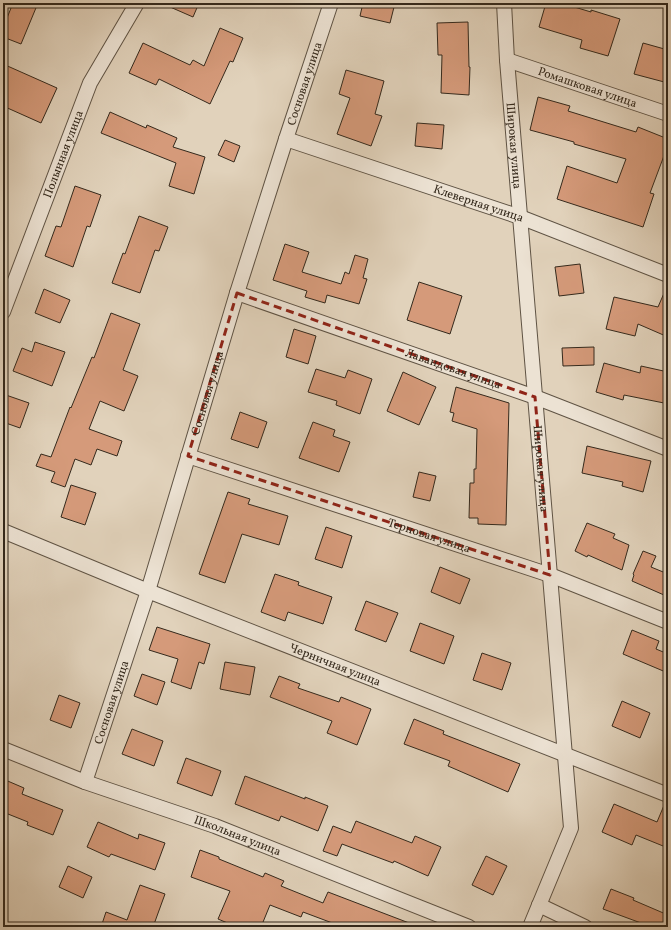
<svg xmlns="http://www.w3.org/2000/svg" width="671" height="930" viewBox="0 0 671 930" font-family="Vollkorn,serif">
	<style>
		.building { fill: #d59a7a; stroke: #34291c }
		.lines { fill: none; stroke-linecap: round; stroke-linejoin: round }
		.minor-casing { stroke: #5f5344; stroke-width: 16 }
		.minor { stroke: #ece2d3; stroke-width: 14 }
		.marked { fill: none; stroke: #8f2418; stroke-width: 3; stroke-dasharray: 8 5; stroke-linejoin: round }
		.labels { text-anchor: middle; stroke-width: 4; stroke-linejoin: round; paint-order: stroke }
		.street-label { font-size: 12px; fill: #34291c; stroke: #ece2d3 }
	</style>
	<rect width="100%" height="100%" fill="#e1d2bb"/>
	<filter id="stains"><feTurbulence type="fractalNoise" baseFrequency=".005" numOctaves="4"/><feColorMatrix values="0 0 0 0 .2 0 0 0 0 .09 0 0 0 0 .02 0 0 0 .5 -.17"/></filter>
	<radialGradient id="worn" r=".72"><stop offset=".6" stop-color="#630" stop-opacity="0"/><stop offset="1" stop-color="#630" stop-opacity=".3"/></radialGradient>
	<!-- building -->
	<path class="building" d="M13 3H38L21 44 3 37V28Z
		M161 3H199L193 17Z
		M363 3H395L390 23 360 16Z
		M546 3H561L591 12V10L620 19 608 56 580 48 582 40 539 27Z
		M468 22 469 67H470L469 95 441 93 442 55H438L437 23Z
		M220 28 243 38 233 62 230 61 210 104 159 79 156 85 129 73 143 43 190 65 193 60 204 66Z
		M643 43 668 50V83L634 74Z
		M3 64 57 88 41 123 3 106Z
		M346 70 384 81 375 114 382 116 371 146 337 134 350 98 339 94Z
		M538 97 570 106 568 111 636 132 638 127 668 139V145L650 193 654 194 643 227 557 199 567 166 617 183 626 159 574 144V142L530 130Z
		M110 112 146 128 147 125 177 138 173 147 205 157 194 194 169 186 176 163 101 133Z
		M417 123 444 125 442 149 415 146Z
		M225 140 240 146 234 162 218 155Z
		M75 186 101 195 90 227 87 226 73 267 45 256 56 226 61 227Z
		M139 216 168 227 159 251 155 250 140 293 112 283 123 253 125 254Z
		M285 244 309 252 302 272 341 284 345 272 349 274 355 255 368 259 363 278 367 279 359 304 327 295 325 303 305 297 307 291 273 280Z
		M580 264 584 293 559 296 555 267Z
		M419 282 462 296 450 334 407 320Z
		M668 284V337L638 324 635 336 606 329 614 297 658 307Z
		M44 289 70 300 60 323 35 313Z
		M111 313 140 324 123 370 138 376 124 411 100 401 89 429 122 441 117 456 97 449 91 465 75 459 65 487 51 482 55 472 36 466 41 454 51 457 70 407 71 408 92 357 94 358Z
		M294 329 316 336 308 364 286 357Z
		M35 342 65 352 52 386 13 371 22 348 32 352Z
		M594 347V365L563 366 562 348Z
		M604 363 640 373 641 366 668 372V382L664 403 624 395 623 400 596 392Z
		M316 369 345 378 348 370 372 379 360 414 336 405 337 401 308 392Z
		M403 372 436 387 419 425 387 411Z
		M456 387 509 403 506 525 478 524V518H469L470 483H474V469H476L477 429 452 421 454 413 450 412Z
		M3 394 29 403 20 428 3 422Z
		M240 412 267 422 258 448 231 439Z
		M313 422 335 430 333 436 350 442 339 472 299 458Z
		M587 446 651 461 643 492 622 486 623 482 582 473Z
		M419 472 436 476 430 501 413 497Z
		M71 485 96 493 85 525 61 517Z
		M228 492 250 499 248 504 288 516 279 545 242 534 225 583 199 574Z
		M587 523 615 534 613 538 629 545 622 570 588 555 587 557 575 551Z
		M326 527 352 536 342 568 315 559Z
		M643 551 656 556 651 567 668 574V586L664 595 632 581 634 575 633 574Z
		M440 567 470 579 460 604 431 592Z
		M275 574 299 582 298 585 332 597 323 624 288 612 285 621 261 612Z
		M366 601 398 613 386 642 355 630Z
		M420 623 454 636 444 664 410 651Z
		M157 627 210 644 204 664 199 662 191 689 171 682 178 659 149 650Z
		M632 630 659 641 656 649 668 654V673L623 654Z
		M482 653 511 663 502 690 473 680Z
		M225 662 255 667 250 695 220 689Z
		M142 674 165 682 157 705 134 696Z
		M279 676 300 684 298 688 339 702 341 697 371 709 357 745 327 733 332 721 270 697Z
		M59 695 80 703 71 728 50 720Z
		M622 701 650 713 640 738 612 726Z
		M414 719 444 731 443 734 520 764 508 792 448 766 450 761 404 744Z
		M132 729 163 741 154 766 122 754Z
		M186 758 221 771 212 796 177 783Z
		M245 776 305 799V797L328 806 318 831 281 816 279 821 235 804Z
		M3 779 24 788 22 794 63 810 53 835 27 825 28 822 3 812Z
		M665 803H668V848L636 835 632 845 602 832 614 804 657 822Z
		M356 821 412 843 415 836 441 847 428 876 394 861 393 863 342 844 337 856 323 851 333 826 351 833Z
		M98 822 138 839 139 834 165 843 155 870 111 854 109 857 87 847Z
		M200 850 219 857V859L263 877 265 873 284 881 281 886 323 903 328 892 417 926 416 927H343L303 912 301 917 270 905 261 927H237L218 919 230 891 191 877Z
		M486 856 507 866 493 895 472 885Z
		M68 866 92 877 83 898 59 887Z
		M140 885 165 894 153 927H101L106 912 127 920Z
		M611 889 634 898 633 900 668 915V927H639L641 923 603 909Z"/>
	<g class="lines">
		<defs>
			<g id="minor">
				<path id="s1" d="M504 3 507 60 571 828 530 927"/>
				<path id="s2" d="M507 60 668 114"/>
				<path id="s3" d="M286 139 520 217 668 275"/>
				<path id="s4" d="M237 293 535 397 668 449"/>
				<path id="s5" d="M3 312 90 83 137 3"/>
				<path id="s6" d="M188 456 550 575 668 622"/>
				<path id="s7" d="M3 531 148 591 668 795"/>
				<path id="s8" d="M3 749 85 782 215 826 469 927"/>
				<path id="s9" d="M85 782 148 591 237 293 286 139 331 3"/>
				<path d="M539 905 585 927"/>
			</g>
		</defs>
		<!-- minor casing -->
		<use href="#minor" class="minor-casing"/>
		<!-- minor -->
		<use href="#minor" class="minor"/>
	</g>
	<!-- marked area -->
	<path class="marked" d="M237 293 535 397 550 575 188 456Z"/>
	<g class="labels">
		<!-- street labels -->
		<g class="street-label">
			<text dy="4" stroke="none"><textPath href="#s9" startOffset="732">Сосновая улица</textPath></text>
			<text dy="4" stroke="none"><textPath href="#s2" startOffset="85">Ромашковая улица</textPath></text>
			<text dy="4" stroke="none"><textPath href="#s1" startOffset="143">Широкая улица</textPath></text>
			<text dy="4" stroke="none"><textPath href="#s5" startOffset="169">Полынная улица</textPath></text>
			<text dy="4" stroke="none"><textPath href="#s3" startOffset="203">Клеверная улица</textPath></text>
			<text dy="4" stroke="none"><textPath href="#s4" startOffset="229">Лавандовая улица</textPath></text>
			<text dy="4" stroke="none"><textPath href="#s9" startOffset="408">Сосновая улица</textPath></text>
			<text dy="4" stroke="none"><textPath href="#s1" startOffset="467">Широкая улица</textPath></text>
			<text dy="4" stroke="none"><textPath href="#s6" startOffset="254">Терновая улица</textPath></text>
			<text dy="4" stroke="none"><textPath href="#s7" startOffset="358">Черничная улица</textPath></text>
			<text dy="4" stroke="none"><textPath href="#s9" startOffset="84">Сосновая улица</textPath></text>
			<text dy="4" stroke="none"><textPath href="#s8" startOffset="250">Школьная улица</textPath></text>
		</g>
	</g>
	<!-- margin -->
	<rect width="671" height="930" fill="none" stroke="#e1d2bb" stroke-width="16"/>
	<rect x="4" y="4" width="663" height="922" fill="none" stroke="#34291c" stroke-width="2"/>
	<rect x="8" y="8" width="655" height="914" fill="none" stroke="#34291c"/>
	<rect width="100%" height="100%" filter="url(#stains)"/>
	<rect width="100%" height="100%" fill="url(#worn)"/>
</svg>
